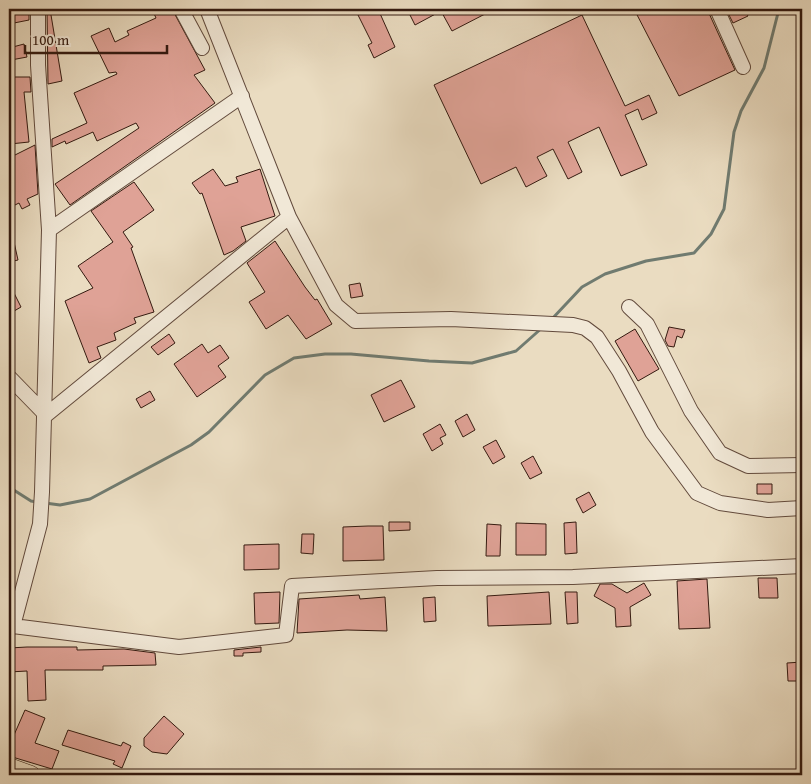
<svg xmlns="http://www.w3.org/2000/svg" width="811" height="784" viewBox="0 0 811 784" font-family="'Gentium Book Plus',serif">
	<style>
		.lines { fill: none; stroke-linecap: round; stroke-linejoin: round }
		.stream { stroke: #707b70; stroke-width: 3 }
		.building { fill: #dfa296; stroke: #341a10 }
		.minor-casing { stroke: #624a3c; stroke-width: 16 }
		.major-casing { stroke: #341a10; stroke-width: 19 }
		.minor { stroke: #f1e8d7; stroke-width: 14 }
		.major { stroke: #eadcc1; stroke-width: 18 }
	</style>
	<rect width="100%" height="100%" fill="#eadcc1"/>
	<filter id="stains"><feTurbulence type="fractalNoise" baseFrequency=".004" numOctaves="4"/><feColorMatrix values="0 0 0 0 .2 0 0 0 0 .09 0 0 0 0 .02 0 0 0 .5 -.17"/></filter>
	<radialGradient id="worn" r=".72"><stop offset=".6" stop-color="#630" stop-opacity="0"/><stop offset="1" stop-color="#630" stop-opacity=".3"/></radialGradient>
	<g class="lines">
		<!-- stream -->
		<path class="stream" d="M551 320 582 287 605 274 646 261 694 253 711 234 724 209 734 132 741 111 764 68 779 9
			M9 487 31 501 37 502
			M45 503 60 505 90 499 191 445 209 432 265 375 294 358 325 354H351L429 361 472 363 516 351 543 327"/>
	</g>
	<!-- building -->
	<path class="building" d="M9 9H29V20L9 24Z
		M47 9H50L62 81 48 84Z
		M152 9H172L205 70 194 75 215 103 70 205 55 184 139 128 136 123 97 141 93 132 66 144 65 141 52 147V139L87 123 74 93 117 74 116 72 109 73 91 36 109 28 115 42 129 35 127 31 156 18Z
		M355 9H378L395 47 374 58 368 45 372 43Z
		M407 9H483L485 14 452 31 441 11 415 25Z
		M634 9H707L735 70 679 96Z
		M737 9H744L748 16 733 23 728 13Z
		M582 15 625 106 649 95 657 113 642 120 638 109 625 115 647 165 621 176 599 127 568 142 582 172 568 179 553 149 537 157 547 176 526 187 516 167 481 184 434 85Z
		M24 44 27 57 11 60 9 48Z
		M9 77H30L31 92H24L29 142 10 144Z
		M35 145 38 194 27 199 30 205 22 209 19 203 9 208V158Z
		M213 169 225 186 238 182 236 177 260 169 275 216 241 227 246 241 233 251 224 255 202 193 200 194 192 183Z
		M134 182 154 210 123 232 133 247 131 248 154 312 134 318 136 323 114 333 116 340 97 347 101 358 89 363 65 301 93 288 78 266 113 242 91 211Z
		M12 233 18 260 9 262V234Z
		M275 241 305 287 315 300 317 299 332 324 306 339 288 315 266 329 249 302 265 292 247 263Z
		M9 283 21 307 9 314Z
		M360 283 363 296 351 298 349 285Z
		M669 327 685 330 682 338 677 336 674 347 668 346 665 340Z
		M635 329 659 369 638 381 615 341Z
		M169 334 175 343 158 355 151 347Z
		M202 344 208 353 220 345 229 358 218 366 226 377 197 397 174 364Z
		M401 380 415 407 384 422 371 395Z
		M150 391 155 400 141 408 136 399Z
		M467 414 475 430 463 437 455 421Z
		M440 424 446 435 440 438 443 444 432 451 423 434Z
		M496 440 505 457 493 464 483 447Z
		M533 456 542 473 530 479 521 463Z
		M757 484H772V494H757Z
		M589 492 596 505 583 513 576 499Z
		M389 522H410V530L389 531Z
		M576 522 577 553 565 554 564 523Z
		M516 523 546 524V555H516Z
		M487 524 501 525 500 556H486Z
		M368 526H383L384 560 343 561V527Z
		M302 534H314L313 554 301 553Z
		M279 544V569L244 570V545Z
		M758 578H777L778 598H759Z
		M707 579 710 628 679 629 677 581Z
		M644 583 651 595 630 607 631 626 616 627 615 608 594 596 600 584H612L627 593Z
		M280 592 279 623 255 624 254 593Z
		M549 592 551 624 488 626 487 596Z
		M565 592H577L578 623 567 624Z
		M359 595 360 599 385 597 387 631 347 630 297 633 299 599Z
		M435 597 436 621 424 622 423 598Z
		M27 647H77V650L124 649 155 653 156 665 103 666V670H45L46 700 28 701 27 671 9 672V648Z
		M261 647V652L243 653V656H234V650Z
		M802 662V681H788L787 663Z
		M25 710 45 718 35 743 59 751 52 769 9 756V733L14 735Z
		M164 716 184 734 167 754 152 752 144 746V738Z
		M68 730 121 746 123 742 131 746 122 768 113 764 115 761 62 745Z"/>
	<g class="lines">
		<defs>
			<path id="minor" d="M181 9 202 48
				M717 9 743 67
				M289 217 336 305 355 321 451 319 573 325 585 328 597 337 619 371 652 432 697 493 720 503 768 510 802 508
				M49 230 242 96
				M629 307 647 324 691 411 720 453 748 466 802 465
				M9 377 46 415 289 217 207 9
				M13 626 179 647 286 635 292 586 437 578 573 577 802 566
				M9 628 13 626 40 524 42 492 49 230 38 65V9"/>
			<path id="major" d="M9 767 31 775"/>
		</defs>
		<!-- minor casing -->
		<use href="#minor" class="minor-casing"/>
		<!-- major casing -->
		<use href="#major" class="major-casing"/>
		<!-- minor -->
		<use href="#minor" class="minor"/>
		<!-- major -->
		<use href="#major" class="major"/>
	</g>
	<!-- margin -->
	<rect width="811" height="784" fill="none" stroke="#eadcc1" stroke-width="30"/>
	<rect x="10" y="10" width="791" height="764" fill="none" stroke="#341a10" stroke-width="2.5"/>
	<rect x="15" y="15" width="781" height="754" fill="none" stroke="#341a10"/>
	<!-- scale -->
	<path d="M25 45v8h142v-8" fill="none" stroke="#341a10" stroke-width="2.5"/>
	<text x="32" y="45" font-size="15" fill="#341a10" stroke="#f1e8d7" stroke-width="4" paint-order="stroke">100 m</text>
	<rect width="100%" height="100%" filter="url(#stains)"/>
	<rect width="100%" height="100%" fill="url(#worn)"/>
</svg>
